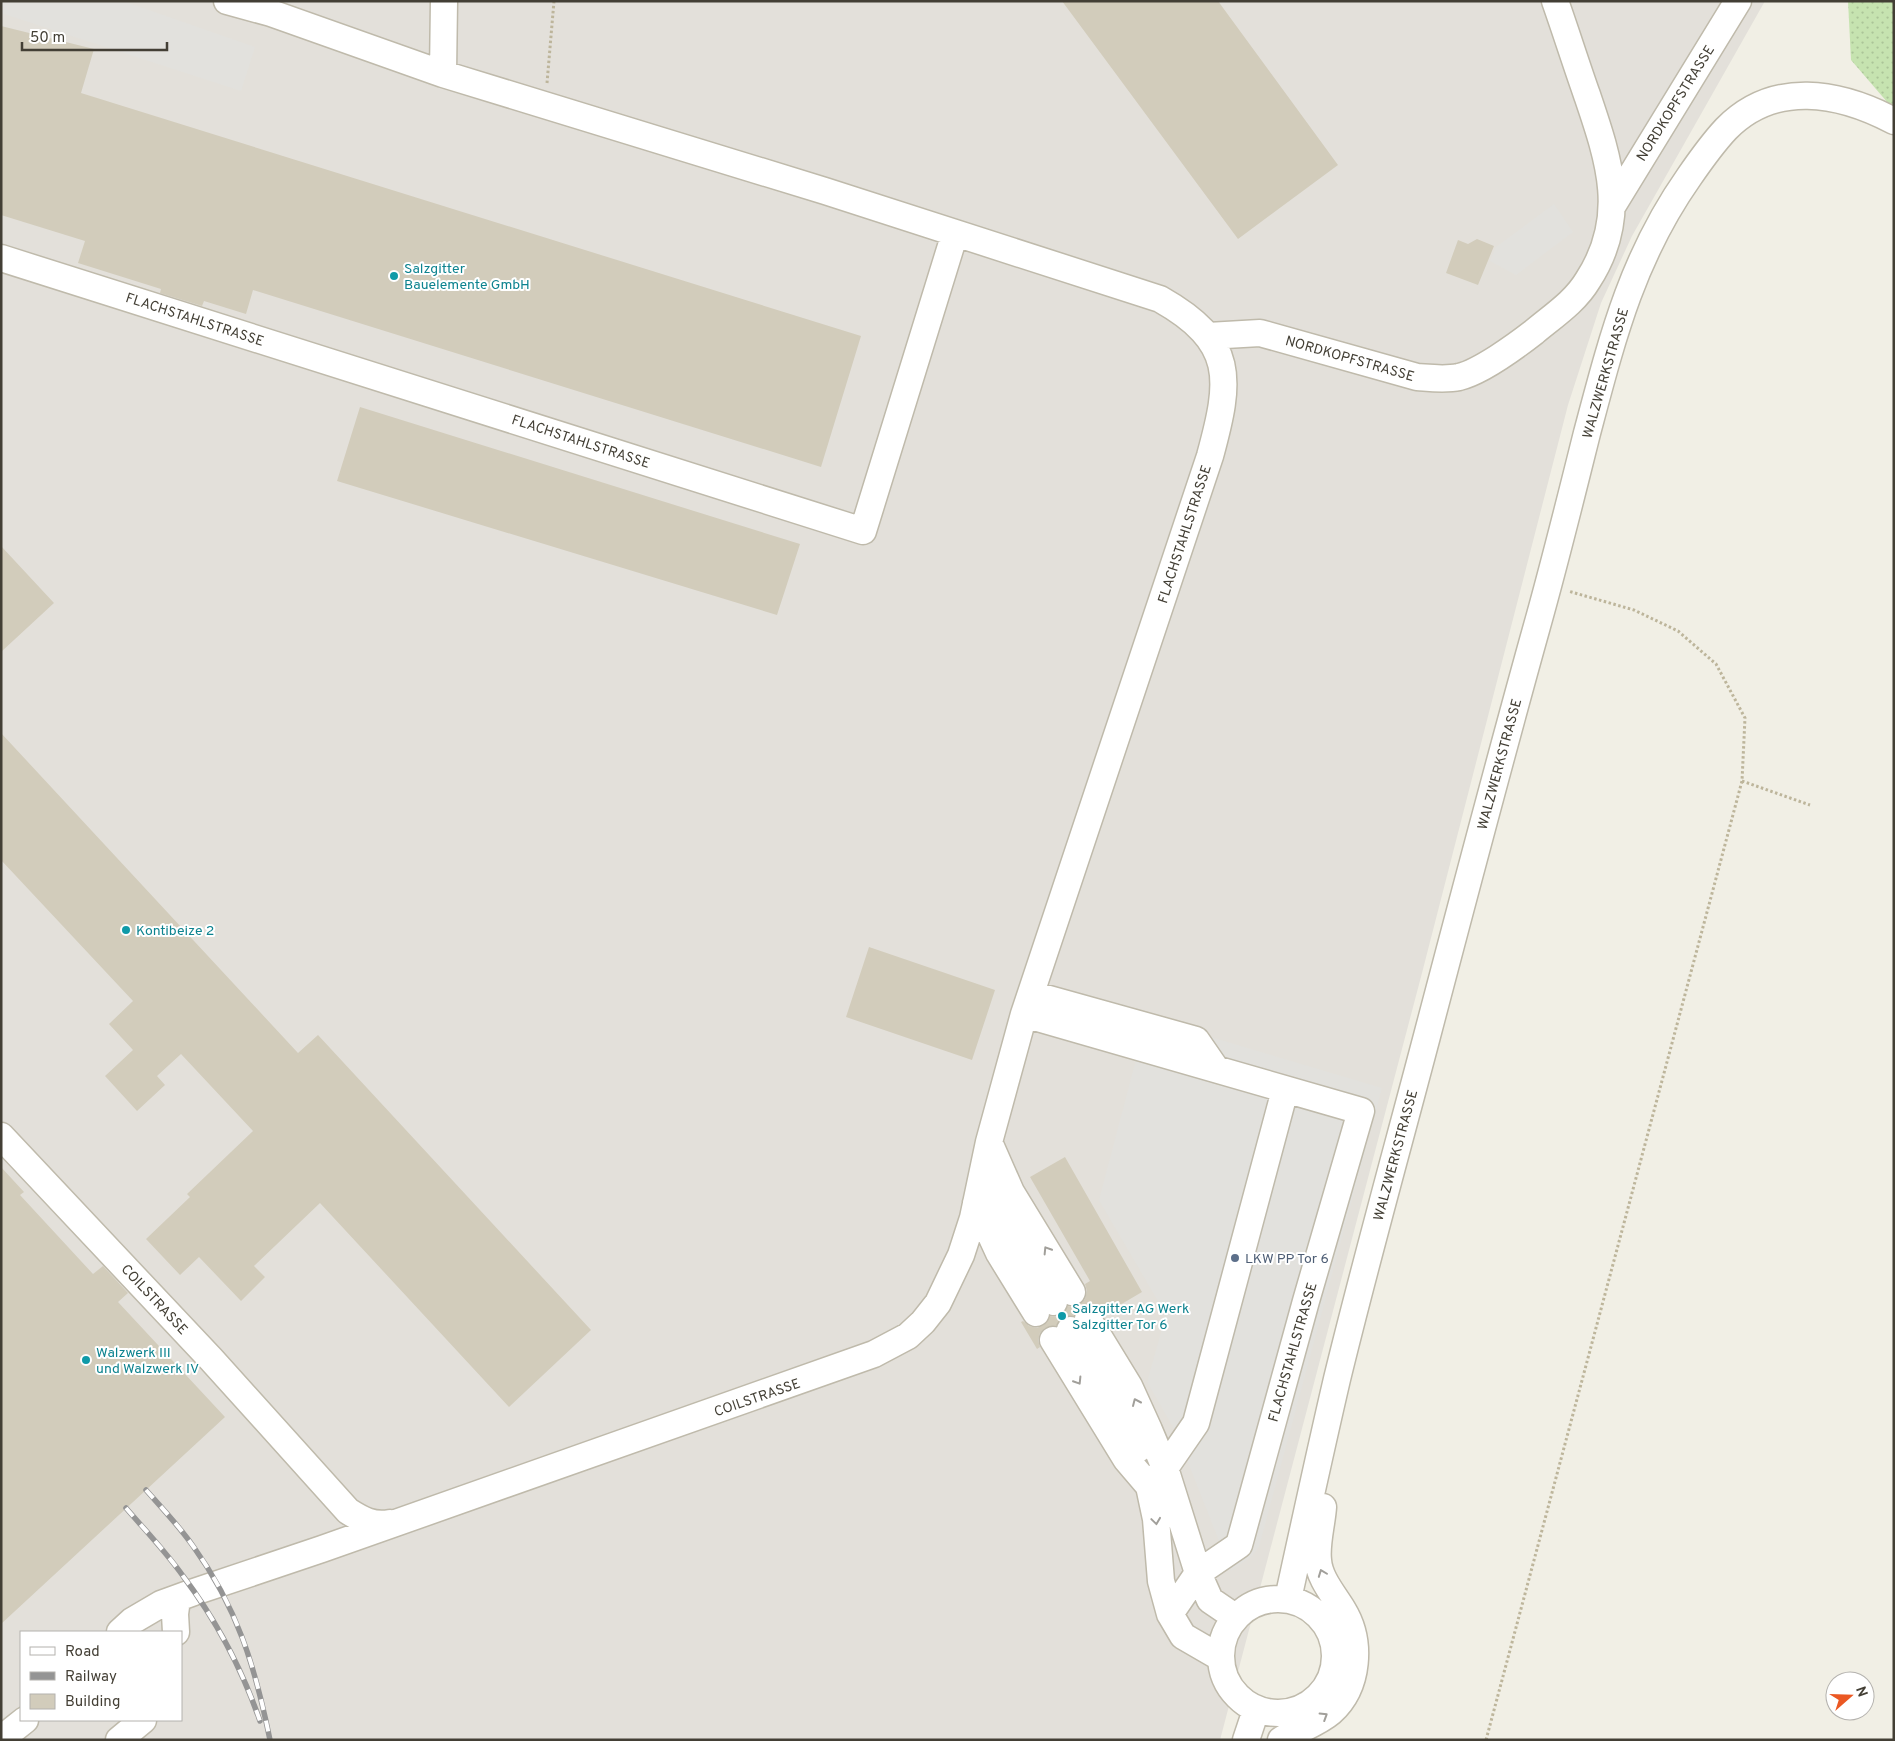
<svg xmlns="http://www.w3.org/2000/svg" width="1895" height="1741" viewBox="0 0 1895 1741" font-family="Overpass,sans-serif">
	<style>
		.industrial { fill: #e3e0da; fill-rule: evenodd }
		.grass { fill: url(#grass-dots) }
		.parking { fill: #e2e1dd }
		.building { fill: #d2ccbb }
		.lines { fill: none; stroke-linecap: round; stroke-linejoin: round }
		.minor-casing { stroke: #bfbaab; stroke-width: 29 }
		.path { stroke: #bdb59b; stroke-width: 3; stroke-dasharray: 2.5 2.5; stroke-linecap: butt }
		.minor { stroke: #fff; stroke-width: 26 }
		.rail-casing { stroke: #949494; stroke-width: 5.5 }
		.rail { stroke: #fff; stroke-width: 4; stroke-dasharray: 11; stroke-linecap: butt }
		.oneway { stroke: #a19f9a }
		.culture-dot { fill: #0f9aa8; stroke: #fff; stroke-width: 2 }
		.service-dot { fill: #5c6f8a; stroke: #fff; stroke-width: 2 }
		.labels { text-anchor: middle; stroke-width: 4; stroke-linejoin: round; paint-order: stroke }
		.street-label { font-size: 14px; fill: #433f35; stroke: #fff }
		.culture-label { font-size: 14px; fill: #0d838f; stroke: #fff; text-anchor: start }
		.service-label { font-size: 14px; fill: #4e5e75; stroke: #fff; text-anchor: start }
	</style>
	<defs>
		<pattern id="grass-dots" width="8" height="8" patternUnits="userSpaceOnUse" patternTransform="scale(1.25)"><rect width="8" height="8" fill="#c6e3b0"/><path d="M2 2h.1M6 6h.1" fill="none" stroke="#abc498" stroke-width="1.8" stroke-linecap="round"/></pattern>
	</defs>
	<rect width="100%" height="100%" fill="#f1efe5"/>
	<!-- industrial -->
	<path class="industrial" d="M1 1H1765L1632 236 1601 303 1568 405 1422 973 1220 1740H1ZM21 1632H181V1720H21Z"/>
	<!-- grass -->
	<path class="grass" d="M1848 1H1894V110L1851 60Z"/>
	<!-- parking -->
	<path class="parking" d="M1 1H123L255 47 241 91 1 13Z
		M1554 204 1573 232 1516 275 1490 261 1496 247Z
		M1147 1018 1382 1088 1259 1547 1251 1557 1231 1571 1176 1432 1147 1382 1166 1315 1099 1200Z"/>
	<!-- building -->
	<path class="building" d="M1062 1H1218L1338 165 1238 239Z
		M1 26 94 49 81 93 861 336 821 467 253 290 246 314 204 301 202 306 160 293 161 289 78 263 85 241 1 215Z
		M1477 239 1494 246 1478 285 1446 273 1458 240 1468 244Z
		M360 407 800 544 777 615 337 481Z
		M1 546 54 603 1 652Z
		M1 733 298 1053 318 1035 591 1330 509 1407 320 1203 254 1266 265 1277 241 1301 199 1257 180 1275 146 1239 190 1197 187 1194 253 1131 181 1054 157 1076 165 1085 137 1111 105 1076 133 1050 109 1024 133 1001 1 860Z
		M869 947 995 990 972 1060 846 1017Z
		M1065 1157 1142 1292 1108 1312 1106 1308 1101 1311 1096 1306 1088 1304 1081 1306 1075 1311 1074 1316 1063 1317 1056 1326 1045 1328 1040 1333 1038 1340 1040 1347 1037 1349 1021 1322 1023 1321 1029 1326 1037 1328 1044 1325 1050 1316 1055 1317 1062 1315 1068 1306 1073 1307 1079 1305 1085 1299 1087 1291 1085 1284 1090 1281 1030 1177Z
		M1 1167 24 1192 20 1195 93 1274 103 1266 128 1293 118 1302 225 1417 1 1624Z"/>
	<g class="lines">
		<defs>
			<path id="minor" d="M443 74 444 1
				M1613 205 1738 1
				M1 258 863 531 955 233
				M1208 336 1260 333 1417 377C1431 378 1445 380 1459 377 1480 372 1516 346 1534 332 1553 316 1575 302 1588 280 1629 217 1609 160 1587 95 1576 64 1566 32 1555 1
				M1031 994 1196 1040 1216 1069
				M1024 1014 1361 1111 1306 1301 1239 1545 1198 1573 1170 1614
				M1 1136 211 1359 348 1511C362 1520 373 1526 390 1523
				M989 1142 1011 1192 1072 1292
				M981 1182 1054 1302
				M976 1203 999 1253 1036 1313
				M1088 1319 1129 1386 1149 1430 1165 1468 1198 1573 1210 1600 1235 1617
				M1070 1330 1134 1435 1138 1449
				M1053 1340 1126 1459 1149 1486 1156 1519 1161 1581 1170 1614 1183 1636 1221 1658
				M1149 1486 1165 1468 1196 1423 1285 1090
				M1221 1656a57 57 0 1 1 114 0a57 57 0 1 1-114 0Z
				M1288 1599C1304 1526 1320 1452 1337 1379 1365 1264 1397 1150 1427 1036 1463 899 1499 762 1537 626 1555 562 1571 497 1587 433 1612 339 1632 258 1689 177 1700 161 1712 144 1726 129 1774 80 1839 92 1894 121
				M120 1632 132 1621 161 1604 194 1592 322 1549 874 1354 908 1336 923 1322 938 1303 961 1255 973 1218 989 1142 1024 1014 1210 456C1231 379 1236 342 1160 299L825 191 443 74 271 13 227 1
				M176 1632 175 1614 177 1599
				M1 1739 25 1720
				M119 1740 143 1720
				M1246 1740 1256 1710
				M1281 1740C1297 1730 1317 1724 1331 1712 1359 1687 1362 1641 1343 1610 1334 1595 1319 1578 1318 1560 1316 1544 1322 1523 1323 1507"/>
		</defs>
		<!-- minor casing -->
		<use href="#minor" class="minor-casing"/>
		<!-- path -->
		<path class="path" d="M547 83 554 1
			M1742 781 1810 805
			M1486 1740 1742 781 1745 718 1716 664 1678 631 1634 610 1568 591"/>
		<!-- minor -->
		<use href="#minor" class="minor"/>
		<defs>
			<path id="rail" d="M146 1490C162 1508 179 1526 193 1546 237 1607 255 1666 270 1740
				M126 1508C145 1530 166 1552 183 1576 216 1620 242 1669 260 1721"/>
		</defs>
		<!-- rail casing -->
		<use href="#rail" class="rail-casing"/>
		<!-- rail -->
		<use href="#rail" class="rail"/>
	</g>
	<!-- one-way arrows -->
	<defs><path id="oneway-chevron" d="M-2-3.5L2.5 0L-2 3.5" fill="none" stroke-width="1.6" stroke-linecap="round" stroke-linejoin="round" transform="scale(1.25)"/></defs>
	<g class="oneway">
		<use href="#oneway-chevron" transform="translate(1047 1250) rotate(-122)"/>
		<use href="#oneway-chevron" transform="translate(1078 1381) rotate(58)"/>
		<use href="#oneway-chevron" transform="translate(1136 1402) rotate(-114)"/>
		<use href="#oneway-chevron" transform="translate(1156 1521) rotate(82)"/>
		<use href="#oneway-chevron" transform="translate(1322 1573) rotate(-111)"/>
		<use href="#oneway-chevron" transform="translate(1324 1716) rotate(-32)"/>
	</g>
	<!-- markers -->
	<g class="culture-dot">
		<circle cx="394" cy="276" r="5"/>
		<circle cx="126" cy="930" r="5"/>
		<circle cx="1062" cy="1316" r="5"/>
		<circle cx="86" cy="1360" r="5"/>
	</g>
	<circle class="service-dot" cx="1235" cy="1258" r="5"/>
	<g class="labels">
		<!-- street labels -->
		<g class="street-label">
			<text transform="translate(1675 103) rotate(-58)" y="5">NORDKOPFSTRASSE</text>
			<text transform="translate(195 319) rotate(18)" y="5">FLACHSTAHLSTRASSE</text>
			<text transform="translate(1350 358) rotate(16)" y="5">NORDKOPFSTRASSE</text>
			<text transform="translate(1605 373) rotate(-74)" y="5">WALZWERKSTRASSE</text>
			<text transform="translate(581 441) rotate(18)" y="5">FLACHSTAHLSTRASSE</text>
			<text transform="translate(1184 534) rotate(-72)" y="5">FLACHSTAHLSTRASSE</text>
			<text transform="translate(1499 764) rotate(-75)" y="5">WALZWERKSTRASSE</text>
			<text transform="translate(1395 1155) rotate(-75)" y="5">WALZWERKSTRASSE</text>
			<text transform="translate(155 1299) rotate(47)" y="5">COILSTRASSE</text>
			<text transform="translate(1292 1352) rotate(-74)" y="5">FLACHSTAHLSTRASSE</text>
			<text transform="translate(757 1397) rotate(-19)" y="5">COILSTRASSE</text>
		</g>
		<!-- culture labels -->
		<g class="culture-label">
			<text x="404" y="273">Salzgitter<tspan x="404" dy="16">Bauelemente GmbH</tspan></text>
			<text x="136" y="935">Kontibeize 2</text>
			<text x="1072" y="1313">Salzgitter AG Werk<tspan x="1072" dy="16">Salzgitter Tor 6</tspan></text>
			<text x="96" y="1357">Walzwerk III<tspan x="96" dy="16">und Walzwerk IV</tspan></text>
		</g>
		<!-- service labels -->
		<g class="service-label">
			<text x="1245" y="1263">LKW PP Tor 6</text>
		</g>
	</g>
	<!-- border -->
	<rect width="1895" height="1741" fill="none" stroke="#433f35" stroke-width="5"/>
	<!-- legend -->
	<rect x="20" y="1631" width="162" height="90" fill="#ffffff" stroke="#b4b2ae"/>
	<rect x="30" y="1647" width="25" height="8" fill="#ffffff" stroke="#b4b2ae"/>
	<text x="65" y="1656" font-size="15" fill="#433f35">Road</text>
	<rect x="30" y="1672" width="25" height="8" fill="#949494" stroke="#b4b2ae"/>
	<text x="65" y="1681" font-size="15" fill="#433f35">Railway</text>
	<rect x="30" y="1694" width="25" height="15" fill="#d2ccbb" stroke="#b4b2ae"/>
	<text x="65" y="1706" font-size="15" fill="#433f35">Building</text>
	<!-- north arrow -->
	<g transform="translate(1850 1696) rotate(70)"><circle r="24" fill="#ffffff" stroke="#b4b2ae"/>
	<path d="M0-4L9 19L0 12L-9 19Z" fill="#eb5823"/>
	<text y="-8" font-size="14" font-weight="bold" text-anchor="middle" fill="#433f35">N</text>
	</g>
	<!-- scale -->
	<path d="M22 42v8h145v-8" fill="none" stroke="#433f35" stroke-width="2.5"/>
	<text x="30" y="42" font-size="15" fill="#433f35" stroke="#ffffff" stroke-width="4" paint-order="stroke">50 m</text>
</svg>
